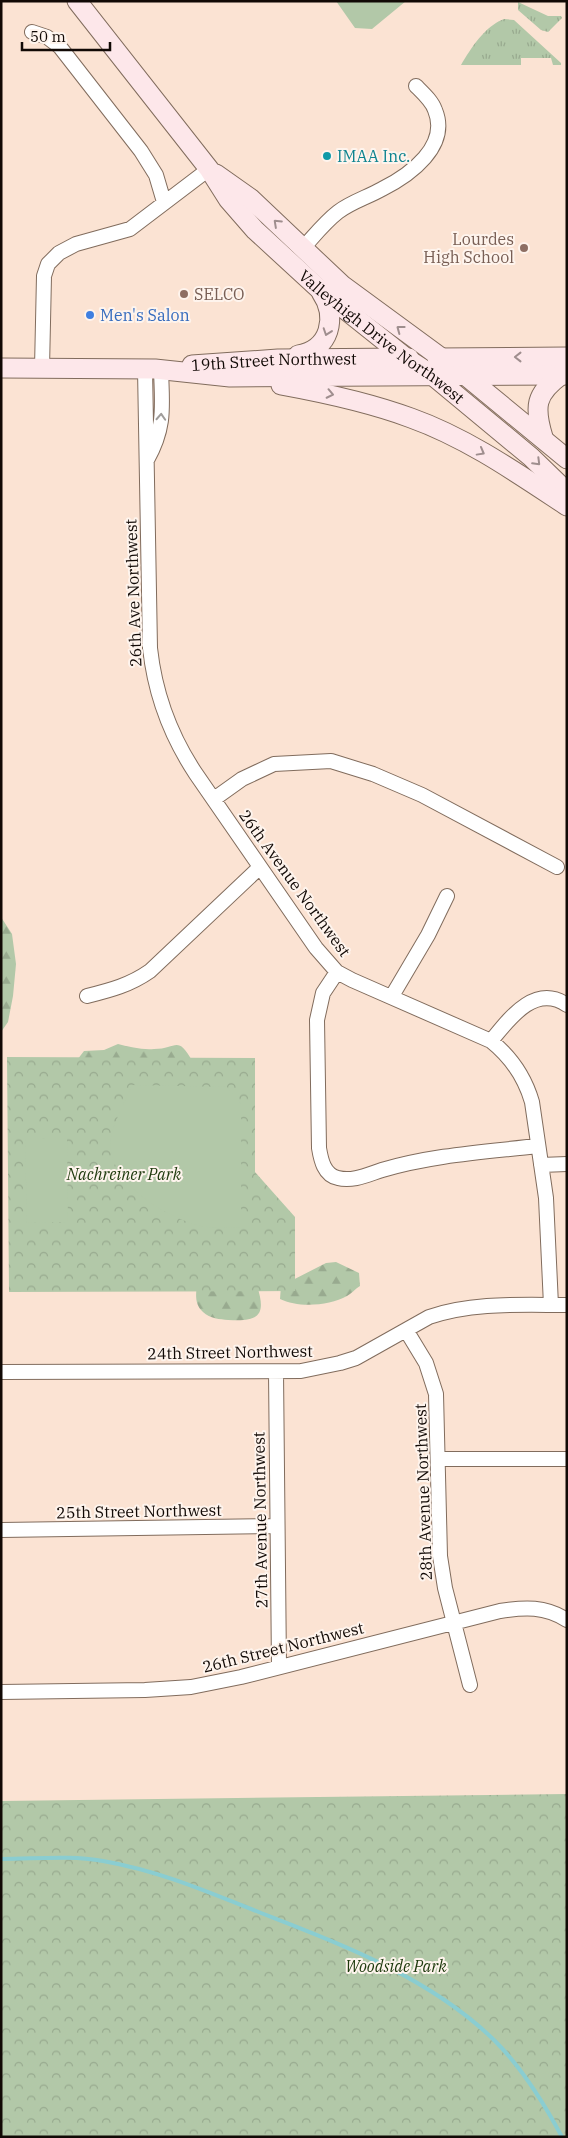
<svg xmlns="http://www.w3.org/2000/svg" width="568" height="2138" viewBox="0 0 568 2138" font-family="'IBM Plex Serif',serif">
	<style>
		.grass { fill: url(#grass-tufts) }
		.forest { fill: url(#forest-firs) }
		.park { fill: url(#park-crowns) }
		.garden { fill: #b2c8a8 }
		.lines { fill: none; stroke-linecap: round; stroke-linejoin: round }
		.stream { stroke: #8acdd1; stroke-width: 4 }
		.street-casing { stroke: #816c5d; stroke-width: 16 }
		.secondary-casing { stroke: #816c5d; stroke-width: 21 }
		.street { stroke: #fff; stroke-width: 14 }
		.secondary { stroke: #fde7ea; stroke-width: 19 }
		.oneway { stroke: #9f8e8e }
		.oneway2 { stroke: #a09d9b }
		.culture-dot { fill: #0f9aa8; stroke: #fef4ed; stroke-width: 2 }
		.education-dot { fill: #8d6e63; stroke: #fef4ed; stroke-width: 2 }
		.shop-dot { fill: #3f7fe0; stroke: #fef4ed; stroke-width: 2 }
		.labels { text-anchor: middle; stroke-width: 4; stroke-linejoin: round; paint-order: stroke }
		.culture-label { font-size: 16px; fill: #0d838f; stroke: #fef4ed; text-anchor: start }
		.education-label { font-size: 16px; fill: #785e54; stroke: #fef4ed; text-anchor: end }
		.shop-label { font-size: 16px; fill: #366cbe; stroke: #fef4ed; text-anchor: start }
		.street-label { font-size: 16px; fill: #110905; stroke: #fef4ed }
		.park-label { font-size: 16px; font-style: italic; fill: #1d390c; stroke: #fef4ed }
	</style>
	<defs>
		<pattern id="grass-tufts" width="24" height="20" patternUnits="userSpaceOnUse" patternTransform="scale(1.25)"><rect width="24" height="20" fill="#b2c8a8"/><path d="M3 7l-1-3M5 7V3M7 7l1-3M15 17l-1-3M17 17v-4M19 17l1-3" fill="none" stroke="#98aa8f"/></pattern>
		<pattern id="forest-firs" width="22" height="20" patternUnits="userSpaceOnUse" patternTransform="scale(1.25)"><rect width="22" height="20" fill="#b2c8a8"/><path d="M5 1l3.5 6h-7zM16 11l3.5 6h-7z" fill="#98aa8f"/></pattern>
		<pattern id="park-crowns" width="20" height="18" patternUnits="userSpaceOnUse" patternTransform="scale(1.25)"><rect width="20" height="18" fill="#b2c8a8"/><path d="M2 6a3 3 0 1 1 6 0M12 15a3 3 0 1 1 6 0" fill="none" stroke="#98aa8f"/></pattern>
	</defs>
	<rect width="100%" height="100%" fill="#fbe3d3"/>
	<!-- grass -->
	<path class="grass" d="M518 2 548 16H561L562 18 548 32 541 30 518 10Z
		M504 19 514 20 561 63V65H553L551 58H521V65H461C471 48 485 26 504 19Z"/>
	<!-- forest -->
	<path class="forest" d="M1 917 12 934 16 964 13 996 8 1022 1 1032Z
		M118 1044C130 1047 142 1050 154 1049 177 1049 177 1034 193 1062L74 1064 84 1051 104 1050Z
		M336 1262 359 1273 360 1286C355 1289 351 1294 347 1296 329 1306 298 1308 280 1299L281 1286 326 1263Z
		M197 1283 257 1286C267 1316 258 1322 228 1320 220 1319 210 1319 203 1312 194 1304 196 1293 197 1283Z"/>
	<!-- park -->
	<path class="park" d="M7 1057 255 1058V1172L295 1217V1291L9 1292Z
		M567 1794V2137H1V1801Z"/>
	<!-- garden -->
	<path class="garden" d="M336 1H406L372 29 355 28Z
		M132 1085 227 1087 241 1104V1227C230 1227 218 1229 207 1227 171 1222 103 1181 111 1138 113 1124 126 1099 132 1085Z
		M25 1139H67L68 1222 27 1223Z"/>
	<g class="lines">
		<!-- stream -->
		<path class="stream" d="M1 1859C35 1859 70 1855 103 1861 160 1871 208 1892 261 1913 343 1945 431 1978 495 2041 522 2068 544 2103 562 2137"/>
		<defs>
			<path id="street" d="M32 32 47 37 60 47 141 151 156 175 164 202
				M303 248C314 236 325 222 338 212 351 202 368 197 382 189 410 175 450 146 435 110 432 101 423 93 416 86
				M42 368 44 276 48 264 59 253 76 244 130 229 209 169
				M145 369 150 648C155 694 170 735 196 774L316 948 337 972 352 980 491 1041C511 1057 525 1078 532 1102L546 1198 551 1305
				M147 460C166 426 162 406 161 369
				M214 799 242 779 274 764 331 761 373 774 422 795 557 867
				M337 972 323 993 317 1020 319 1148C321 1160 324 1175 338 1178 353 1182 369 1174 382 1170 433 1155 485 1152 537 1146
				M87 996C111 990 130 985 150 971L260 867
				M392 996 428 935 447 896
				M491 1041C509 1019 535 983 567 1005
				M541 1165 567 1164
				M406 1330 426 1363 436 1394 440 1556 445 1588 470 1685
				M1 1372 301 1371 340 1363 356 1358 429 1317C472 1302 521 1305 567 1305
				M276 1372 279 1667
				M438 1459H567
				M1 1530 277 1526
				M1 1692 145 1690 191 1687 241 1677 500 1611C525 1607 545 1606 567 1620"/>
			<g id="secondary">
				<path id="s1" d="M77 1 209 169 228 199 255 230 317 287 406 358 432 375 531 457 567 492"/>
				<path d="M216 174 250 198 342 285 466 376 567 459"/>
				<path d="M298 355C330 350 338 317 321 292"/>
				<path d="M437 358 567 357"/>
				<path id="s2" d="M192 365 278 359 409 358"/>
				<path d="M1 368 155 369 230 377 567 375"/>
				<path d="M281 385C325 393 368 402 411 418 467 438 517 473 567 506"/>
				<path d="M543 437C534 407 535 394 561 375"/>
			</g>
		</defs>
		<!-- street casing -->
		<use href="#street" class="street-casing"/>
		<!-- secondary casing -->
		<use href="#secondary" class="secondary-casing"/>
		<!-- street -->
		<use href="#street" class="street"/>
		<!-- secondary -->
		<use href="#secondary" class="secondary"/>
	</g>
	<!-- one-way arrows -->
	<defs><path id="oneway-chevron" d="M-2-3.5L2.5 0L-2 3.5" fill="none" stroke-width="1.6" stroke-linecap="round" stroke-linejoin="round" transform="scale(1.25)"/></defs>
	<g class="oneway">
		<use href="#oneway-chevron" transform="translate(277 223) rotate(-137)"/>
		<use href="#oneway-chevron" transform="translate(400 329) rotate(-143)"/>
		<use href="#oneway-chevron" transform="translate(327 332) rotate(109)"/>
		<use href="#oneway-chevron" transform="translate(518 357) rotate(180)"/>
		<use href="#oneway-chevron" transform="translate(330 394) rotate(12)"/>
		<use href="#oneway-chevron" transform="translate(481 452) rotate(29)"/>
		<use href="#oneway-chevron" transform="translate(537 462) rotate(45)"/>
	</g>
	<use class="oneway2" href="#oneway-chevron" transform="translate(161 417) rotate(-87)"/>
	<!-- markers -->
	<circle class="culture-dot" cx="327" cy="156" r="5"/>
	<g class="education-dot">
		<circle cx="524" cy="248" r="5"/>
		<circle cx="184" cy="294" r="5"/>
	</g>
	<circle class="shop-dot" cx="90" cy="315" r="5"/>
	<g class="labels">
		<!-- culture labels -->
		<g class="culture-label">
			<text x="337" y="162">IMAA Inc.</text>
		</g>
		<!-- education labels -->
		<g class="education-label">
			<text x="514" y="245">Lourdes<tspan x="514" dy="18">High School</tspan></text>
			<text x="194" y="300" text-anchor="start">SELCO</text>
		</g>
		<!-- shop labels -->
		<g class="shop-label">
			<text x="100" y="321">Men's Salon</text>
		</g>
		<!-- street labels -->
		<g class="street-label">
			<text dy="6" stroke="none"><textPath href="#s1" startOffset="456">Valleyhigh Drive Northwest</textPath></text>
			<text dy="6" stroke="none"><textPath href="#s2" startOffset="82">19th Street Northwest</textPath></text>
			<text transform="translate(133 593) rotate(-92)" y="6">26th Ave Northwest</text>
			<text transform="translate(295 883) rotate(54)" y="6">26th Avenue Northwest</text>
			<text transform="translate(230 1352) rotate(-1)" y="6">24th Street Northwest</text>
			<text transform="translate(423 1492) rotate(-92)" y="6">28th Avenue Northwest</text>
			<text transform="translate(139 1511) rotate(-1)" y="6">25th Street Northwest</text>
			<text transform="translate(260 1520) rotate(-91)" y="6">27th Avenue Northwest</text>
			<text transform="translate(283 1647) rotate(-14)" y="6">26th Street Northwest</text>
		</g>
		<!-- park labels -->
		<g class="park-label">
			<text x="124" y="1180">Nachreiner Park</text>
			<text x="396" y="1972">Woodside Park</text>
		</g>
	</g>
	<!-- border -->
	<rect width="568" height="2138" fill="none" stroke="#110905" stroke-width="5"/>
	<!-- scale -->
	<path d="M22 42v8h88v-8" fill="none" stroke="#110905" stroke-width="2.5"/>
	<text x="30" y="42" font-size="15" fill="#110905" stroke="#fef4ed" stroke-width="4" paint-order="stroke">50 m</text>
</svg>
